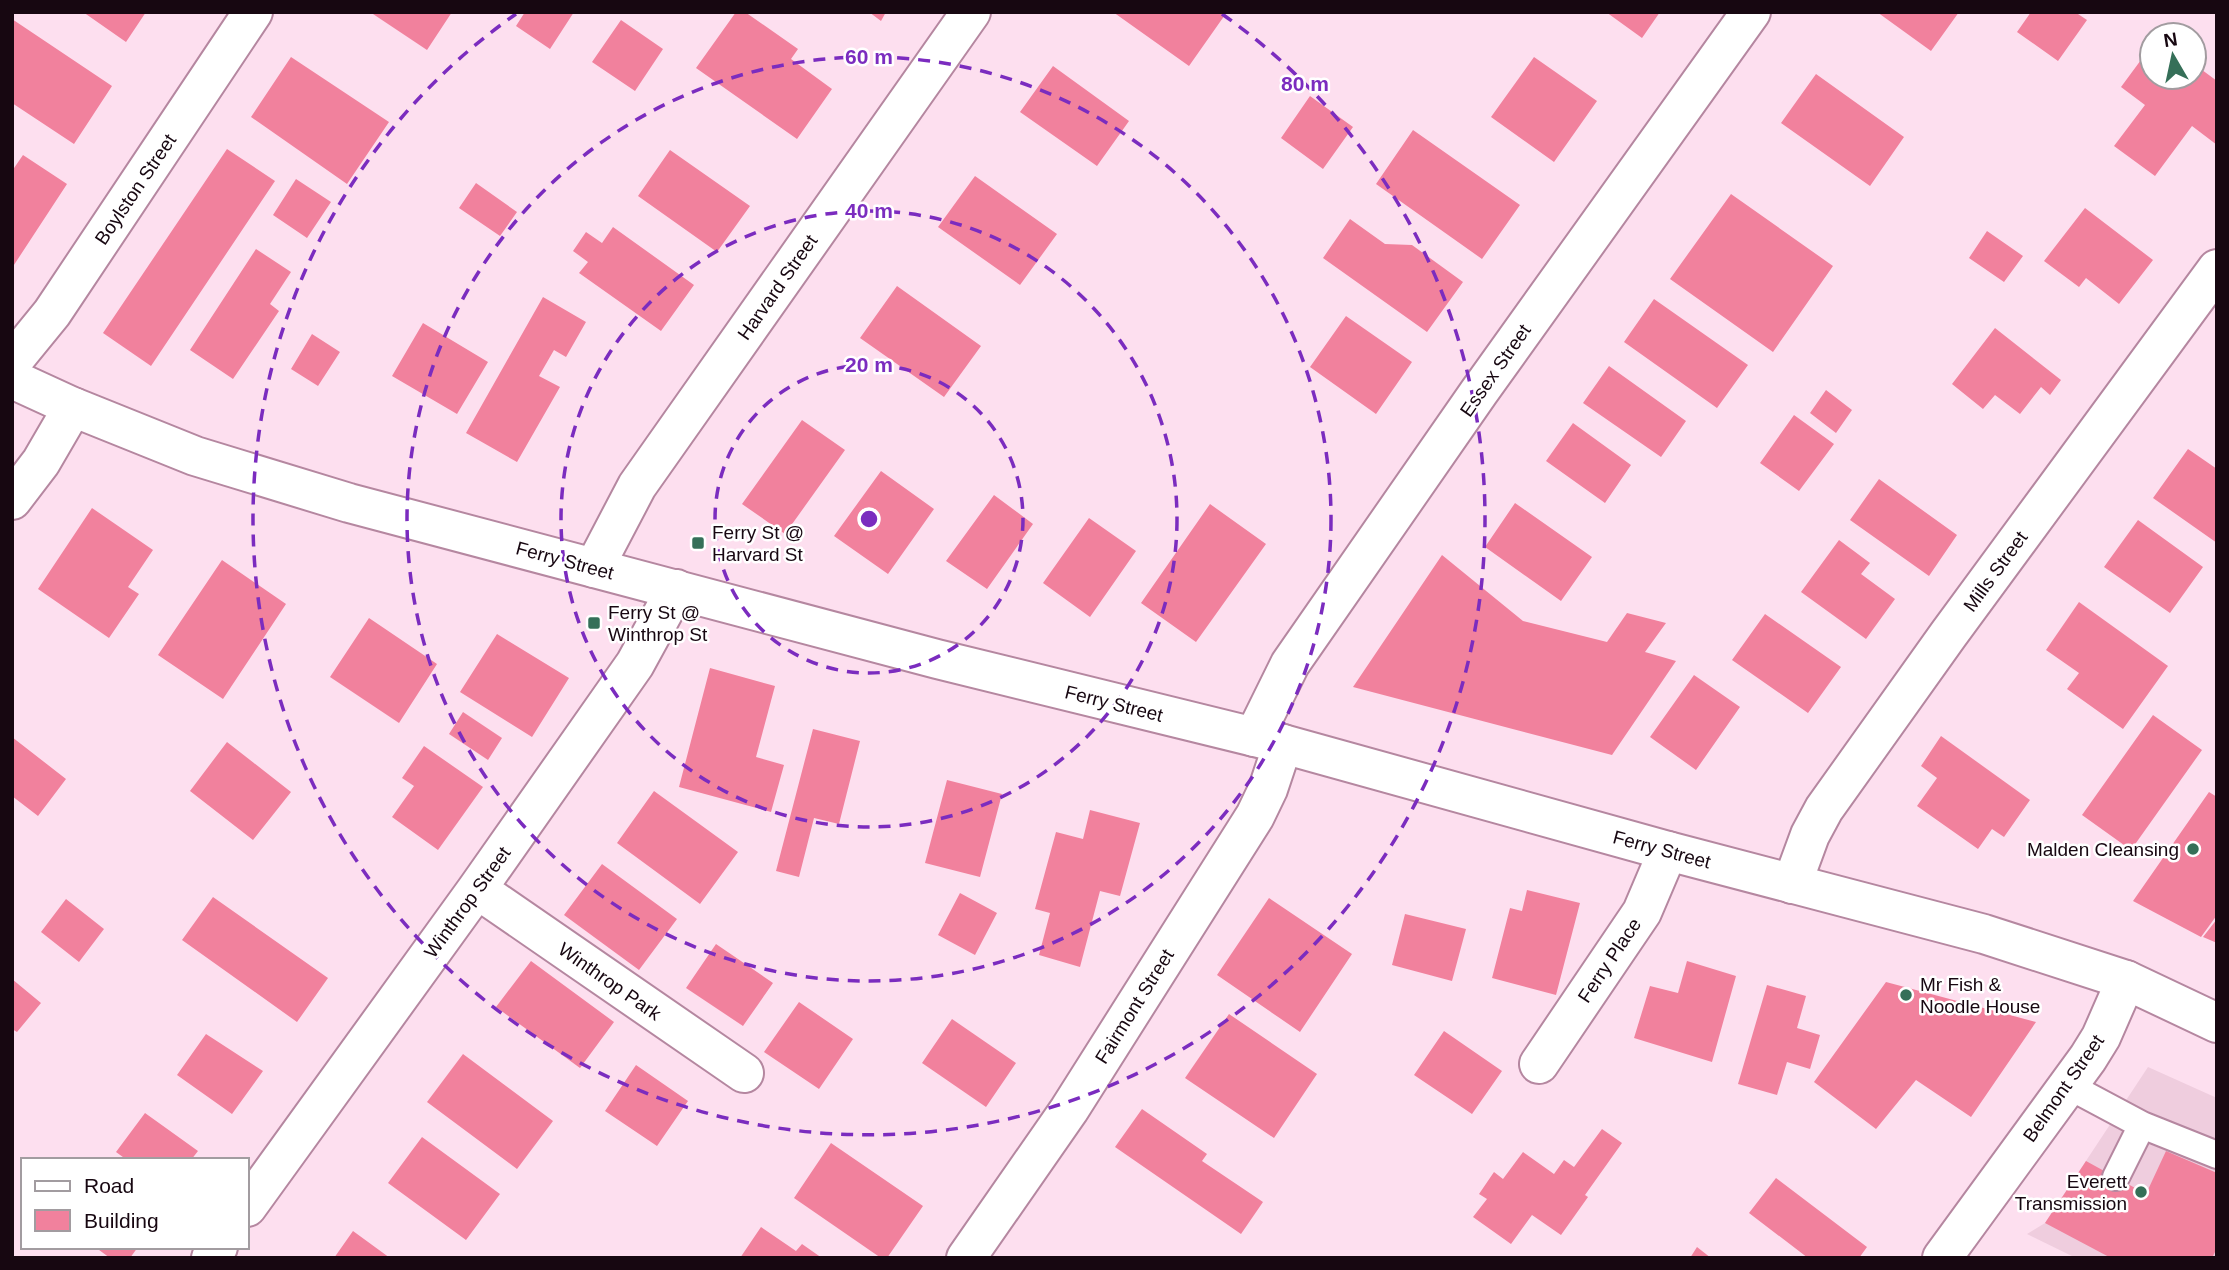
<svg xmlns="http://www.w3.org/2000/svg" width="2229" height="1270" viewBox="0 0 2229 1270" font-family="Helvetica,sans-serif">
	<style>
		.built { fill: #efcdde }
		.building { fill: #f1819d }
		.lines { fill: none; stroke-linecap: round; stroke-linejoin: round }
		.service-casing { stroke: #b587a0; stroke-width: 30 }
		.minor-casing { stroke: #b587a0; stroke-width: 42 }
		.tertiary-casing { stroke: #b587a0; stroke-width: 42 }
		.secondary-casing { stroke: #b587a0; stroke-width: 42 }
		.service { stroke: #fff; stroke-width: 26 }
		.minor { stroke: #fff; stroke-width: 38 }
		.tertiary { stroke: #fff; stroke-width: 38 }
		.secondary { stroke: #fff; stroke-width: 38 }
		.ring { fill: none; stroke: #7b2cbf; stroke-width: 3.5; stroke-dasharray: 12 9 }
		.poi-dot { fill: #356f58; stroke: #fff; stroke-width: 2.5 }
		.labels { text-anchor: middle; stroke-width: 5; stroke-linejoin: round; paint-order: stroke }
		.street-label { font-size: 19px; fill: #170711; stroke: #fff }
		.poi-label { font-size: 19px; fill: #170711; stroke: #fff; text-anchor: start }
		.centre { fill: #7b2cbf; stroke: #fff; stroke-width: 3.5 }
		.ring-label { font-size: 21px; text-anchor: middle; font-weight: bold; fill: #7b2cbf; stroke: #fff; stroke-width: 5; stroke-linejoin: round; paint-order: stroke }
	</style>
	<rect width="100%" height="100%" fill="#fddfef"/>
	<!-- built -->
	<path class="built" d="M2148 1067 2217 1098V1258H2076L2027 1234 2045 1223Z"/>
	<!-- building -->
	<path class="building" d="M83 12H146L126 42Z
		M370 12H452L427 50Z
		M525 12H574L550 49 516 26Z
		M736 12H745L798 49 791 59 832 89 797 139 696 68Z
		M869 12H886L881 21Z
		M1113 12H1227L1189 66Z
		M1606 12H1660L1642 38Z
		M1877 12H1959L1931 51Z
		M2031 12H2075L2087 20 2058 61 2017 32Z
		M12 19 112 86 74 144 12 103Z
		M621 20 663 49 635 91 592 62Z
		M2152 45V77H2194V64L2217 81V145L2192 126 2155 176 2114 146 2145 105 2121 87Z
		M291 57 389 122 347 184 251 117Z
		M1534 57 1597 101 1554 162 1491 117Z
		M1053 66 1129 121 1097 166 1020 112Z
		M1816 74 1904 137 1870 186 1781 123Z
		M1310 96 1353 127 1323 169 1281 138Z
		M1413 130 1520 205 1482 259 1376 184Z
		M227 149 275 181 151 366 103 333Z
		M670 150 750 206 717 252 638 196Z
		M23 155 67 184 12 268V171Z
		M975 176 1057 234 1020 285 938 227Z
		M296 179 331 202 307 238 273 215Z
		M476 183 517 212 500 236 459 208Z
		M1731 194 1833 266 1773 352 1670 279Z
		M2085 208 2153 260 2119 304 2086 278 2079 287 2044 261Z
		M1350 219 1385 244 1412 245 1463 282 1427 332 1323 258Z
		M613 227 694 285 661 331 579 273 588 262 573 251 586 232 602 243Z
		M1987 231 2023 256 2004 282 1969 258Z
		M256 249 291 272 270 304 279 311 233 379 190 350Z
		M897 286 981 346 944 397 860 338Z
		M543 297 586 322 566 357 554 350 539 376 560 387 517 462 466 433Z
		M1654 299 1748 365 1717 408 1624 342Z
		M1346 316 1412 362 1376 414 1310 367Z
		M423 323 488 362 457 414 392 376Z
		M1995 328 2061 380 2050 395 2041 387 2020 414 1995 395 1983 409 1952 384Z
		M312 334 340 352 318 386 291 369Z
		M1609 366 1686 421 1661 457 1583 403Z
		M1826 390 1852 410 1836 433 1810 413Z
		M1794 415 1834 444 1799 491 1760 463Z
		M802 420 845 450 785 534 742 504Z
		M1573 423 1631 465 1605 503 1546 461Z
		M2188 449 2217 469V543L2153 498Z
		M881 471 934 509 888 574 834 536Z
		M1879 479 1957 535 1929 576 1850 520Z
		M994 495 1033 524 987 589 946 561Z
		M1515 503 1592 557 1561 601 1485 547Z
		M1210 504 1266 544 1196 642 1141 603Z
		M92 508 153 550 128 587 139 594 109 638 38 589Z
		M1089 518 1136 551 1090 617 1043 583Z
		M2138 520 2203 567 2170 613 2104 567Z
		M1839 540 1870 563 1861 574 1895 599 1866 639 1801 592Z
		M1442 555 1523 621 1607 642 1627 613 1666 623 1645 652 1676 661 1612 755 1353 687Z
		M222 560 286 604 223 699 158 655Z
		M2079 602 2168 666 2123 729 2067 689 2079 673 2046 650Z
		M1765 614 1841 667 1808 713 1732 660Z
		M369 618 437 664 399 723 330 677Z
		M497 634 569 678 532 737 460 692Z
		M710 668 775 686 756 757 784 765 771 812 679 787Z
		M1694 675 1740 707 1696 770 1650 737Z
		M463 712 502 738 488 760 449 734Z
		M2153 715 2202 750 2131 850 2082 815Z
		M813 729 860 741 839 824 814 818 799 877 776 871Z
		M1941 736 2030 800 2004 837 1992 829 1978 849 1917 806 1937 778 1921 766Z
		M12 737 66 779 38 816 12 796Z
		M227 742 291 792 253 840 190 791Z
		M424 746 483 787 438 850 392 817 414 786 402 778Z
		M947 780 1002 794 980 877 925 863Z
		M654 791 738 852 700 904 617 843Z
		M2209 792 2217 797V915L2201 937 2133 901Z
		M1090 810 1140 823 1120 896 1100 891 1080 967 1039 955 1050 913 1035 909 1056 832 1083 839Z
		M602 864 677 919 639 970 564 915Z
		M1527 890 1580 903 1556 995 1492 978 1510 908 1522 911Z
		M960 893 997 913 975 955 938 935Z
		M213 897 328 978 297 1022 182 940Z
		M1269 898 1352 954 1300 1032 1217 975Z
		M66 899 104 929 79 962 41 932Z
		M1405 914 1466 929 1452 981 1392 965Z
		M2217 919V943L2203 937Z
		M716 944 773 983 743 1026 686 988Z
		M531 961 614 1022 580 1068 496 1007Z
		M1687 961 1736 976 1712 1062 1634 1038 1650 986 1678 993Z
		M12 979 41 1003 17 1032 12 1029Z
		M1886 982 2036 1022 1971 1117 1916 1080 1876 1129 1814 1082Z
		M1767 985 1806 996 1797 1028 1820 1035 1810 1069 1787 1062 1777 1095 1738 1084Z
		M799 1002 853 1039 819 1089 764 1052Z
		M1229 1014 1317 1074 1274 1138 1185 1078Z
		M952 1019 1016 1063 986 1107 922 1063Z
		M1444 1031 1502 1071 1472 1114 1414 1075Z
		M206 1034 263 1071 232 1114 177 1075Z
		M463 1054 553 1121 517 1169 427 1102Z
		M636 1065 688 1101 657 1146 605 1111Z
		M1142 1109 1207 1154 1202 1161 1263 1202 1241 1234 1115 1147Z
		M145 1113 198 1151 191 1160H127L116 1152Z
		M1602 1129 1622 1143 1585 1195 1588 1197 1561 1235 1532 1215 1511 1244 1473 1217 1487 1199 1479 1194 1494 1172 1503 1179 1523 1152 1554 1174 1564 1160 1574 1167Z
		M422 1137 500 1194 466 1240 388 1183Z
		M831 1143 923 1206 887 1258H881L794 1198Z
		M2166 1151 2217 1173V1248L2212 1258H2111L2045 1223 2086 1161 2146 1194Z
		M1776 1178 1867 1247 1859 1258H1808L1749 1213Z
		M761 1227 796 1251 802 1244 822 1258H740Z
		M353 1231 390 1258H334Z
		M95 1247H138L130 1258H110Z
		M1697 1247 1711 1258H1690Z"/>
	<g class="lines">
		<defs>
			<path id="service" d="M2067 1085 2142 1125 2217 1155
				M2116 1177 2142 1125"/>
			<path id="minor" d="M12 362 52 313 253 12
				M12 500 41 462 73 407
				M594 568 637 486 971 12
				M1254 737 1290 664 1479 392 1751 12
				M1792 884 1810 835 1824 809 1948 635 2217 269
				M477 889 744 1073
				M1539 1064 1642 912 1668 851
				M247 1207 477 889 635 664 676 589
				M211 1258 218 1247
				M966 1258 1069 1110 1255 816 1268 789 1283 744"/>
			<path id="tertiary" d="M1942 1258 2088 1058 2101 1037 2126 980"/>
			<path id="secondary" d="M12 379 73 407 195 456 349 503 937 659 1283 744 1668 851 1984 934 2126 980 2217 1023"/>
		</defs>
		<!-- service casing -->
		<use href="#service" class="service-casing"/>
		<!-- minor casing -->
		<use href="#minor" class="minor-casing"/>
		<!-- tertiary casing -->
		<use href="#tertiary" class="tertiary-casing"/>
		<!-- secondary casing -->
		<use href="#secondary" class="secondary-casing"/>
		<!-- service -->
		<use href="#service" class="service"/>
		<!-- minor -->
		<use href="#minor" class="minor"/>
		<!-- tertiary -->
		<use href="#tertiary" class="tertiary"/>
		<!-- secondary -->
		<use href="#secondary" class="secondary"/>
	</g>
	<!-- distance rings -->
	<g class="ring">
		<circle cx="869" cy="519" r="154"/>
		<circle cx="869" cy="519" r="308"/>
		<circle cx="869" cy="519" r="462"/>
		<path d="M1222 14A616 616 0 1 1 516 14"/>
	</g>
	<!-- markers -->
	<g class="poi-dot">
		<rect x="691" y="536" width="14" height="14" rx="3.5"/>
		<rect x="587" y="616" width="14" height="14" rx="3.5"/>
		<circle cx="2193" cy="849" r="7"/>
		<circle cx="1906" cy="995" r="7"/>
		<circle cx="2141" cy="1192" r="7"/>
	</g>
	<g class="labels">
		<!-- street labels -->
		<g class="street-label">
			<text transform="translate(135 189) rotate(-56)" y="7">Boylston Street</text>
			<text transform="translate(777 287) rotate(-55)" y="7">Harvard Street</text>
			<text transform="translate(1495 370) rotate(-55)" y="7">Essex Street</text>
			<text transform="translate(565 560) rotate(15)" y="7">Ferry Street</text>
			<text transform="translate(1995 571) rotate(-54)" y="7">Mills Street</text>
			<text transform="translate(1114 703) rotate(14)" y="7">Ferry Street</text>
			<text transform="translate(1662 849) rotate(15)" y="7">Ferry Street</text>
			<text transform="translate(467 902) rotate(-54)" y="7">Winthrop Street</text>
			<text transform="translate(1609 960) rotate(-56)" y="7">Ferry Place</text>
			<text transform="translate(610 981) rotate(35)" y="7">Winthrop Park</text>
			<text transform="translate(1134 1006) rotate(-58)" y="7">Fairmont Street</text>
			<text transform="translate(2063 1088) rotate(-55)" y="7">Belmont Street</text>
		</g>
		<!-- poi labels -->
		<g class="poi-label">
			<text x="712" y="539">Ferry St @<tspan x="712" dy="22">Harvard St</tspan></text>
			<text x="608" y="619">Ferry St @<tspan x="608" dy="22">Winthrop St</tspan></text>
			<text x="2179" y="856" text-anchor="end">Malden Cleansing</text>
			<text x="1920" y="991">Mr Fish &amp;<tspan x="1920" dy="22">Noodle House</tspan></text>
			<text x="2127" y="1188" text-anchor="end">Everett<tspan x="2127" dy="22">Transmission</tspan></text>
		</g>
	</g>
	<circle cx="869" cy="519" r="10" class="centre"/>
	<g class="ring-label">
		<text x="869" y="64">60 m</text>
		<text x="1305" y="91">80 m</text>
		<text x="869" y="218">40 m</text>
		<text x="869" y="372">20 m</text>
	</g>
	<!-- border -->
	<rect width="2229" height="1270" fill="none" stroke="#170711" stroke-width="28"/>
	<!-- legend -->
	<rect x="21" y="1158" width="228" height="91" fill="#ffffff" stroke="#a29ca0" stroke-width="2"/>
	<rect x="35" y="1181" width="35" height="10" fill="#ffffff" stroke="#a29ca0" stroke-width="2"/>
	<text x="84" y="1193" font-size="21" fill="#170711">Road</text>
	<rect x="35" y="1210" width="35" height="21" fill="#f1819d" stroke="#a29ca0" stroke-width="2"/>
	<text x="84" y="1228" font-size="21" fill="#170711">Building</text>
	<!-- north arrow -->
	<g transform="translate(2173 56) rotate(351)"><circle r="33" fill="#ffffff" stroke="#a29ca0" stroke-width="2"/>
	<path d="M0-5L12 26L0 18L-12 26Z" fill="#356f58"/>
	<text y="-10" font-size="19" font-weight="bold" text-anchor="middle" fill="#170711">N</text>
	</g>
</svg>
